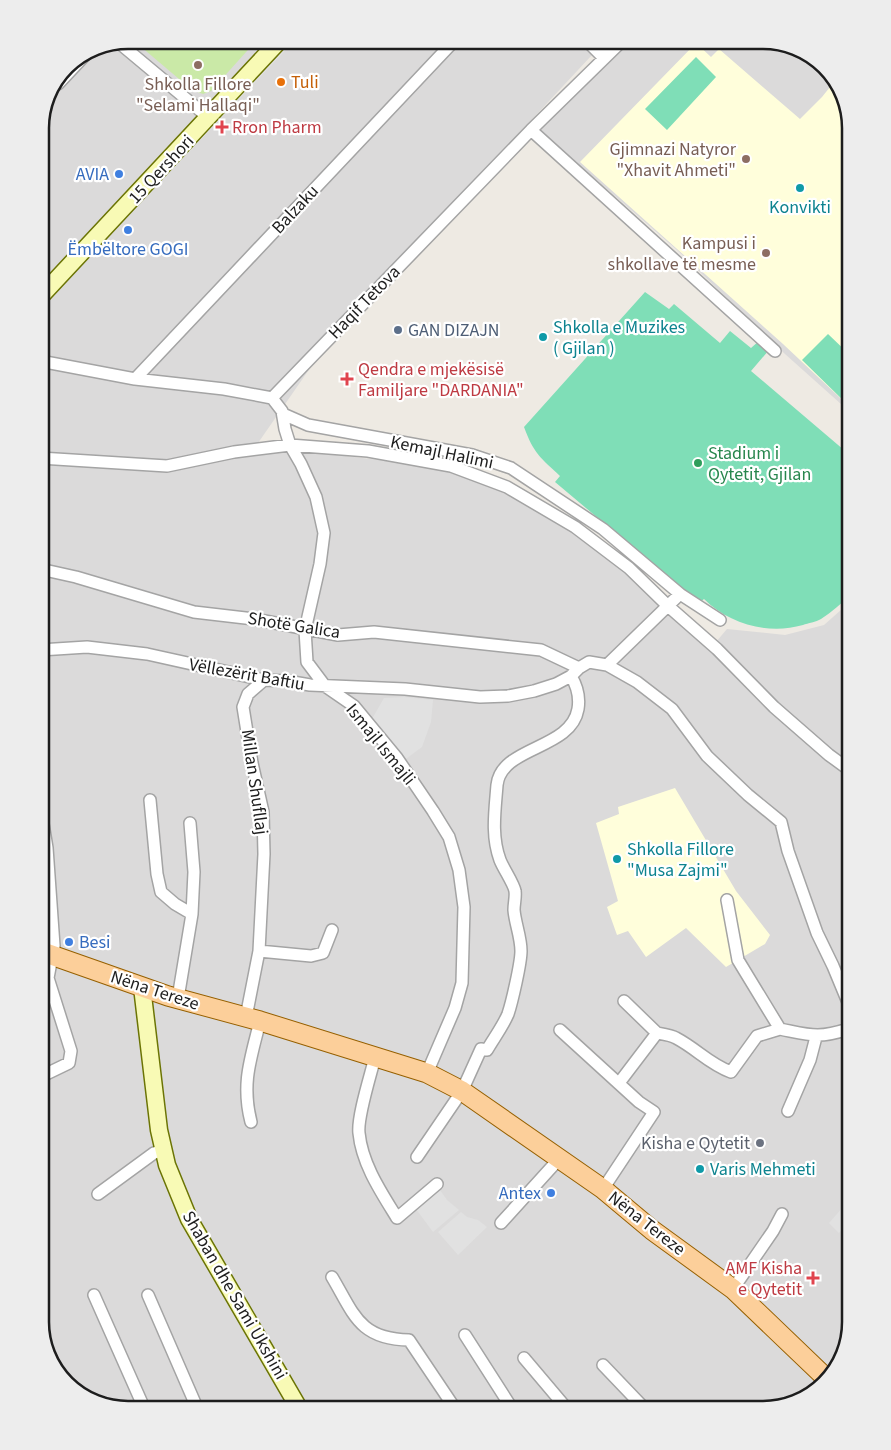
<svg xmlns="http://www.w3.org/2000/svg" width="891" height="1450" viewBox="0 0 891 1450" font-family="'Source Sans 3',sans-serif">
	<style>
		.residential { fill: #dbdada }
		.education { fill: #fffedb }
		.grass { fill: #cae9a7 }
		.pitch { fill: #7fdeb7 }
		.parking { fill: #e1e1e1 }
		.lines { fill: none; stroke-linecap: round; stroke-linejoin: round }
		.street-casing { stroke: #a4a4a4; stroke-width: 14 }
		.secondary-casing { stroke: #6b7404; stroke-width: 19 }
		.primary-casing { stroke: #966000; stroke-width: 21 }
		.street { stroke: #fff; stroke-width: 11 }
		.secondary { stroke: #f8fab5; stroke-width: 16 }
		.primary { stroke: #fccf9a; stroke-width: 19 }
		.education-dot { fill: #8d6e63; stroke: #fff; stroke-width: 2 }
		.food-dot { fill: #e8710a; stroke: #fff; stroke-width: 2 }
		.health-dot { fill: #e0444e; stroke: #fff; stroke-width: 2 }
		.shop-dot { fill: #3f7fe0; stroke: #fff; stroke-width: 2 }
		.culture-dot { fill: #0f9aa8; stroke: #fff; stroke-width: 2 }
		.service-dot { fill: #5c6f8a; stroke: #fff; stroke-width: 2 }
		.leisure-dot { fill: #2e9e5b; stroke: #fff; stroke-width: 2 }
		.worship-dot { fill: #6b7280; stroke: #fff; stroke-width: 2 }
		.labels { text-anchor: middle; stroke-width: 4.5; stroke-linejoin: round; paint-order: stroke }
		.food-label { font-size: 18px; fill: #c56008; stroke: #fff; text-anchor: start }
		.education-label { font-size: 18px; fill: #785e54; stroke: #fff; text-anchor: end }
		.health-label { font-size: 18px; fill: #be3a42; stroke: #fff; text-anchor: start }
		.street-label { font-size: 18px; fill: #1d1d1d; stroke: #fff }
		.shop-label { font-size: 18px; fill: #366cbe; stroke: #fff; text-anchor: end }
		.culture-label { font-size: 18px; fill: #0d838f; stroke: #fff; text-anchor: start }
		.service-label { font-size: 18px; fill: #4e5e75; stroke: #fff; text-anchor: start }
		.leisure-label { font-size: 18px; fill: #27864d; stroke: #fff; text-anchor: start }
		.worship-label { font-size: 18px; fill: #5b616d; stroke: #fff; text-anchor: end }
		.rim { fill: none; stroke: #1d1d1d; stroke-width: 2.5 }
	</style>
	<rect width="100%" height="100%" fill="#eeeae3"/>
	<!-- residential -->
	<path class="residential" d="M128 40H606L340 325 251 453 274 448 451 468 507 490 569 525 657 598 710 649 727 629 785 635 824 625 851 601V1322L836 1371 802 1401 763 1410H123L79 1395 49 1361 40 1322V123L66 66 95 47Z
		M626 40H769L812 55 842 89 851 128V413L785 354 677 250 539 130Z"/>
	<!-- education -->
	<path class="education" d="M696 43 711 57 719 49 800 119 822 97 834 82 797 50 812 55 842 89 851 128V408L783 344 580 162Z
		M675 788 736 891 770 935 765 944 726 967 686 928 646 957 628 931 617 935 607 907 618 901 596 823 619 814 618 807Z"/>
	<!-- grass -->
	<path class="grass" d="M133 40H257L211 91 203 94 192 90Z"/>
	<!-- pitch -->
	<path class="pitch" d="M696 57 716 77 667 130 645 109Z
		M645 292 669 309 674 304 720 343 730 331 751 348 759 341 769 350 751 371 851 456V595C841 603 832 612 821 619 816 622 808 623 803 625 768 635 729 624 704 599L699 603 555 482 560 476C540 457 534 454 524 427Z
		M828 334 851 356V408L802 360Z"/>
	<!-- parking -->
	<path class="parking" d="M283 40H295L40 310V297Z
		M405 697 433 700 431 722 422 747 403 761 372 719 384 698Z
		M851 1187V1218L839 1233 829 1223 844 1206 842 1201Z
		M440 1190 447 1200 459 1210 433 1232 416 1209Z
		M461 1212 467 1217 478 1220 487 1227 458 1255 438 1232Z"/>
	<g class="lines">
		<defs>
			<path id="street" d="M586 40 604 58
				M118 42 209 118
				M58 84 90 50
				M531 130 775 351
				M40 361 135 379 224 389 272 398
				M135 379 455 40
				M272 398 282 411 285 429 290 445 301 464 316 497 324 533 320 564 305 630 307 662 325 686 354 706 397 758 433 811 449 837 459 870 464 907 462 983 455 1008 427 1073
				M272 398 531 130 623 40
				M283 414 308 425 472 455 511 468 603 529 680 594
				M40 458 167 466 234 452 290 445 368 451 451 466 507 487 575 527 629 568 668 606 717 649 774 707 829 755 851 771
				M40 569 76 577 194 612 254 619 338 635 374 632 541 650 579 668
				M40 650 87 647 147 654 264 680 287 681 310 685 405 689 480 697 508 696 534 691 556 684 571 676 579 668 589 662 607 665 637 682 672 709 707 756 748 795 781 822 788 851 817 933 833 966 850 1007 848 1029
				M607 665 680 594 720 620
				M150 800 157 874 161 892 175 904 192 914
				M727 900 738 960 780 1029C810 1035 818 1039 848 1029
				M259 951 311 956 323 953 332 930
				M178 998 192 914 194 872 190 823
				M624 1001 657 1033
				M246 1017 259 951 264 854 263 812 252 763 243 707 248 694 264 680
				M560 1030 639 1102 654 1112 603 1189
				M375 1057C371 1074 357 1117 359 1133 362 1164 381 1192 397 1218L437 1184
				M40 1077 69 1063 71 1051 48 978 54 946 47 848 40 806
				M619 1083 657 1033C663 1034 671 1035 676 1038 697 1049 709 1064 731 1072L757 1036 780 1029
				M788 1111 810 1060 816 1037
				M251 1122C241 1083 251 1058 260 1021
				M417 1157 462 1091 481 1049 487 1050C494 1038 503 1026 508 1014 512 1002 521 963 521 951 521 937 515 923 514 910 514 903 516 897 515 891 514 884 503 868 500 860 491 836 495 811 497 785 501 746 571 750 578 709 580 697 577 686 571 676
				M98 1194 154 1153 164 1150
				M501 1223 559 1159
				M332 1277C354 1314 359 1339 409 1340L456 1410
				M733 1289 773 1231 782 1214
				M94 1295 145 1410
				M148 1295 198 1410
				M465 1335 513 1410
				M524 1358 568 1410
				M603 1365 646 1410"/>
			<path id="secondary" d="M40 297 280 40
				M142 987 159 1130 167 1165 189 1219 300 1410"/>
			<path id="primary" d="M40 951 168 996 260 1021 427 1073 462 1091 603 1189 652 1230 733 1289 827 1379"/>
		</defs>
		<!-- street casing -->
		<use href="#street" class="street-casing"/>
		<!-- secondary casing -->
		<use href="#secondary" class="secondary-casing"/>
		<!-- primary casing -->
		<use href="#primary" class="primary-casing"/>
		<!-- street -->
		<use href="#street" class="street"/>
		<!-- secondary -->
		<use href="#secondary" class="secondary"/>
		<!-- primary -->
		<use href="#primary" class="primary"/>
	</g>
	<!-- markers -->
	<g class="education-dot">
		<circle cx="198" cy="65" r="5"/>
		<circle cx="746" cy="159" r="5"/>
		<circle cx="766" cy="253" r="5"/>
	</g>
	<circle class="food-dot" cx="281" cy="82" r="5"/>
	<g class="health-dot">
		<path d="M219.5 119.5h5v5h5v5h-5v5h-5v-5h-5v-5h5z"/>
		<path d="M344.5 371.5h5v5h5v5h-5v5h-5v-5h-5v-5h5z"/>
		<path d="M810.5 1270.5h5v5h5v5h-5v5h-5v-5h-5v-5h5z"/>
	</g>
	<g class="shop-dot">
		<circle cx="119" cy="174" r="5"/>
		<circle cx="128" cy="230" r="5"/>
		<circle cx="69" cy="942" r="5"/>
		<circle cx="551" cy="1193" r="5"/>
	</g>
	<g class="culture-dot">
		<circle cx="800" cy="188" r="5"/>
		<circle cx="543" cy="337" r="5"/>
		<circle cx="617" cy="859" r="5"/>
		<circle cx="700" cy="1169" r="5"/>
	</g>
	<circle class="service-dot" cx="398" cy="330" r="5"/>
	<circle class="leisure-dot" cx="698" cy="463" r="5"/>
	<circle class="worship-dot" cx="760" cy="1143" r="5"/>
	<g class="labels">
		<!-- food labels -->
		<g class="food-label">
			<text x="291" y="88">Tuli</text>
		</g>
		<!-- education labels -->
		<g class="education-label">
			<text x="198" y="90" text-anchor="middle">Shkolla Fillore<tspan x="198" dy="21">"Selami Hallaqi"</tspan></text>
			<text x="736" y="155">Gjimnazi Natyror<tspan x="736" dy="21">"Xhavit Ahmeti"</tspan></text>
			<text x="756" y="249">Kampusi i<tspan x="756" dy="21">shkollave të mesme</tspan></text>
		</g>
		<!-- health labels -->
		<g class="health-label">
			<text x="232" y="133">Rron Pharm</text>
			<text x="358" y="375">Qendra e mjekësisë<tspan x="358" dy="21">Familjare "DARDANIA"</tspan></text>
			<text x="802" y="1274" text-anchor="end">AMF Kisha<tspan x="802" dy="21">e Qytetit</tspan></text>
		</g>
		<!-- street labels -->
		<g class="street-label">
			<text transform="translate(161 169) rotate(-47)" y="6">15 Qershori</text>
			<text transform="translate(295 209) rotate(-47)" y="6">Balzaku</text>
			<text transform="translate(364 302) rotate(-46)" y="6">Haqif Tetova</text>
			<text transform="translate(442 452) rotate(12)" y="6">Kemajl Halimi</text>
			<text transform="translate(294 625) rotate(9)" y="6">Shotë Galica</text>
			<text transform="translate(247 674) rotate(10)" y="6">Vëllezërit Baftiu</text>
			<text transform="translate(381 744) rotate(51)" y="6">Ismajl Ismajli</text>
			<text transform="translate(255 782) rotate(82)" y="6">Millan Shufllaj</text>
			<text transform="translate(155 990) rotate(18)" y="6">Nëna Tereze</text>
			<text transform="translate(647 1223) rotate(38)" y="6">Nëna Tereze</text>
			<text transform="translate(235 1295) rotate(60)" y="6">Shaban dhe Sami Ukshini</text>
		</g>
		<!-- shop labels -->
		<g class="shop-label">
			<text x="109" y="180">AVIA</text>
			<text x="128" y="255" text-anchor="middle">Ëmbëltore GOGI</text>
			<text x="79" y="948" text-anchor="start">Besi</text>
			<text x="541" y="1199">Antex</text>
		</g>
		<!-- culture labels -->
		<g class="culture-label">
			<text x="800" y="213" text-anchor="middle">Konvikti</text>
			<text x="553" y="333">Shkolla e Muzikes<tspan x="553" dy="21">( Gjilan )</tspan></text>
			<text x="627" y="855">Shkolla Fillore<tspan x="627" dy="21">"Musa Zajmi"</tspan></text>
			<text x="710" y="1175">Varis Mehmeti</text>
		</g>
		<!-- service labels -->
		<g class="service-label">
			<text x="408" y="336">GAN DIZAJN</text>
		</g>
		<!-- leisure labels -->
		<g class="leisure-label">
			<text x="708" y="459">Stadium i<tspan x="708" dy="21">Qytetit, Gjilan</tspan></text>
		</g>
		<!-- worship labels -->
		<g class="worship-label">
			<text x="750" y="1149">Kisha e Qytetit</text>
		</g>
	</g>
	<!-- crop -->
	<path d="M0 0H891V1450H0ZM128 49H763A79 79 0 0 1 842 128V1322A79 79 0 0 1 763 1401H128A79 79 0 0 1 49 1322V128A79 79 0 0 1 128 49Z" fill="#ededed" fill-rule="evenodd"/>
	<path class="rim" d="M128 49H763A79 79 0 0 1 842 128V1322A79 79 0 0 1 763 1401H128A79 79 0 0 1 49 1322V128A79 79 0 0 1 128 49Z"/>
</svg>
